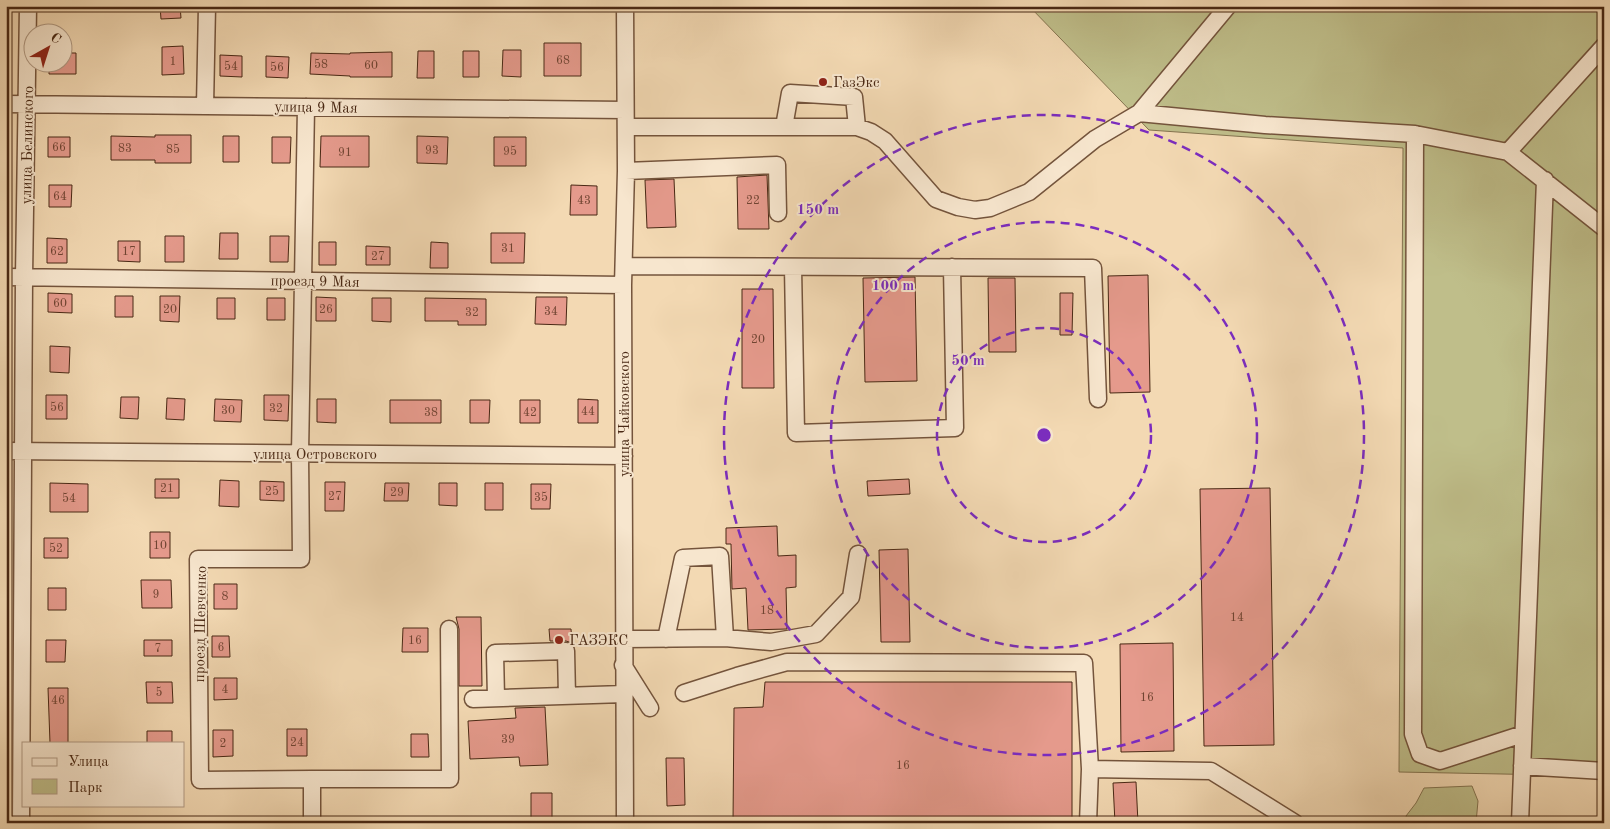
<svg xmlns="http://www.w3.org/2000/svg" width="1610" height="829" viewBox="0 0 1610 829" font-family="'Old Standard TT',serif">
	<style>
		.green { fill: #bfbe8a; stroke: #84734f }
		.building { fill: #e59a8c; stroke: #492814 }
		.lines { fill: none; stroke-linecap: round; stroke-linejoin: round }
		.minor-casing { stroke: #74543c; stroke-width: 19 }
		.minor { stroke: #f7e6ce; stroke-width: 16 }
		.ring { fill: none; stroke: #7b2cbf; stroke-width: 2.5; stroke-dasharray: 9 6 }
		.poi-dot { fill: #8f2418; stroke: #f7e6ce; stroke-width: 2 }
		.labels { text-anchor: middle; stroke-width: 4; stroke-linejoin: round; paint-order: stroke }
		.number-label { font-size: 12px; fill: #704432 }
		.poi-label { font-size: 15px; fill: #492814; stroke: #f7e6ce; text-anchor: start }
		.street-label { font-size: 15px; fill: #492814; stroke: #f7e6ce }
		.centre { fill: #7b2cbf; stroke: #f7e6ce; stroke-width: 2.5 }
		.ring-label { font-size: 15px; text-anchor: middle; font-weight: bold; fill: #7b2cbf; stroke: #f7e6ce; stroke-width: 4; stroke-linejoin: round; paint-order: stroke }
	</style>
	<rect width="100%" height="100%" fill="#f3d9b3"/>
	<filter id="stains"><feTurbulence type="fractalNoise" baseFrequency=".004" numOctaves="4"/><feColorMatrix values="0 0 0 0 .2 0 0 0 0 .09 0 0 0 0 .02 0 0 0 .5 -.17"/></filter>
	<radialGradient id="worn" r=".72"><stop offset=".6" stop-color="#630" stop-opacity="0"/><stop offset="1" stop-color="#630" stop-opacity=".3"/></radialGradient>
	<!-- green -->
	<path class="green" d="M1029 6H1604V776L1399 772 1403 148 1149 130Z
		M1472 786 1478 801 1476 823H1408L1406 816 1416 803 1424 788Z"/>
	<!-- building -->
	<path class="building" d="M160 6H180L181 18 161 19Z
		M544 43H581V76H544Z
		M183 46 184 74 162 75V47Z
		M503 50H521V77L502 76Z
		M418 51H434V78H417Z
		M463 51H479V77H463Z
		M392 52V77H350V76L310 74 311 53 350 54V53Z
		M62 53H76V74H49V62H62Z
		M220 55 242 56V77L220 76Z
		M266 56 289 57 288 78 266 77Z
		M155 135H191V163H155V160H111V136L155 137Z
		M223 136H239V162H223Z
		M321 136H369V167H320Z
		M417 136 448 137 447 164 417 163Z
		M48 137H70V157H48Z
		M272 137H291L290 163H272Z
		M494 137H526V166H494Z
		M767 175 769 229H738L737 177Z
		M674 179 676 227 647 228 645 180Z
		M49 185H72L71 207H49Z
		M571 185 597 186V215H570Z
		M220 233H238V259H219Z
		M491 233H525L524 263H491Z
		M165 236H184V262H165Z
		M270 236H289L288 262H270Z
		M47 238 67 239V263H47Z
		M118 241H140V262L118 261Z
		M319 242H336V265H319Z
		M431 242 448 243V268H430Z
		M366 246 390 247V265H366Z
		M1148 275 1150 392 1110 393 1108 276Z
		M915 277 917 381 865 382 863 278Z
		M988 278H1015L1016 352H989Z
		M742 289H773L774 388H742Z
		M48 293 72 294V313L48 312Z
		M1060 293H1073L1072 335H1060Z
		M115 296H133V317H115Z
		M160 296H180L179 322 160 321Z
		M316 297 336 298V321H316Z
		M536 297H567L566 325 535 324Z
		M217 298H235V319H217Z
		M267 298H285V320H267Z
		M372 298H391V322L372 321Z
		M425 298 486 299V325H458V321H425Z
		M50 346 70 347 69 373 50 372Z
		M46 395H67V419H46Z
		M264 395H289L288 421 264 420Z
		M121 397H139L138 419 120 418Z
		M167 398 185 399 184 420 166 419Z
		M215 399 242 400 241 422 214 421Z
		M317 399H336V423L317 422Z
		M578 399 598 400V423H578Z
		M390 400H441V423H390Z
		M470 400H490L489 423H470Z
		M520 400H540V423H520Z
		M155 479H179V498H155Z
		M909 479 910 494 868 496 867 481Z
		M220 480 239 481V507L219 506Z
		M260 481 284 482V501L260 500Z
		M325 482H345L344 511H325Z
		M50 483 88 484V512H50Z
		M385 483H409L408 501H384Z
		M439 483H457V506L439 505Z
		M485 483H503V510H485Z
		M531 484H551L550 509H531Z
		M1270 488 1274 745 1204 746 1200 489Z
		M777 526 778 556 796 555V587L786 588 787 629 748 630 746 588 732 589 731 544H726V528Z
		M150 532H170V558H150Z
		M44 538H68V558H44Z
		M908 549 910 642H881L879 550Z
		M141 580H171L172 608H142Z
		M214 584H237V609H214Z
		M48 588H66V610H48Z
		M456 617H481L482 686H459V629Z
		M403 628H428V652H402Z
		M549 629H571L572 643 566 641H550Z
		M212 636H229L230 657H212Z
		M46 640H66L65 662H46Z
		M144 640H172V656H144Z
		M1173 643 1174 751 1121 752 1120 644Z
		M214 678H237V699L214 700Z
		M146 682H172L173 703H147Z
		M765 682H1072V823H733L734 708 763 707Z
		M48 688H68V743H50Z
		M545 707 548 765 520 766 519 757 470 759 468 721 516 718 515 708Z
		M287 729H307V756H287Z
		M213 730H233V756L213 757Z
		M147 731H172V743H147Z
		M411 734H428L429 757H411Z
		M666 758H684L685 805 667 806Z
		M1136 782 1138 823H1115L1113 783Z
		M531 793H552V823H531Z"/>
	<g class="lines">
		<defs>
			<path id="minor" d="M6 104 625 110
				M205 106 207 6
				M306 107 300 454 301 559H198L200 780 312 779V823
				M1139 113 1228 6
				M626 127H857L871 132 885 141 936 199 958 207 975 210 990 208 1029 192 1095 139 1139 113 1265 125 1415 134 1508 152 1604 228
				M784 127 790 93 854 97 857 127
				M1415 134 1413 734 1420 754 1440 761 1523 734
				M1508 152 1604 46
				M626 171 777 165 778 213
				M624 266 1093 268 1098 399
				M793 267 796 433 955 428 952 267
				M6 277 623 285
				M6 451 624 456
				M725 638 771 642 816 634 851 597 858 554
				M624 639 725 638 720 556 683 558 666 639
				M623 665 650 708
				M684 693 737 676 787 662 1084 663 1090 769 1211 771 1295 823
				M496 698 495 653 566 651 567 696
				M473 699 624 694
				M1522 766 1604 771
				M312 779H450L449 629
				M21 823 24 277 28 6
				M625 823 623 285 626 171 625 6
				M1088 823 1090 769
				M1520 823 1545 180"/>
		</defs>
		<!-- minor casing -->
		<use href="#minor" class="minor-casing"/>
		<!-- minor -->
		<use href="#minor" class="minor"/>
	</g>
	<!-- distance rings -->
	<g class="ring">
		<circle cx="1044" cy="435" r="107"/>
		<circle cx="1044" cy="435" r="213"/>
		<circle cx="1044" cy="435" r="320"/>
	</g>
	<!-- markers -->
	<g class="poi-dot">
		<circle cx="823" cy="82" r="5"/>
		<circle cx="559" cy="640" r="5"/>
	</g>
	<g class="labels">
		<!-- number labels -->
		<g class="number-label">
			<text x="563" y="64">68</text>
			<text x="173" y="65">1</text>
			<text x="321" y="68">58</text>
			<text x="371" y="69">60</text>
			<text x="231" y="70">54</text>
			<text x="277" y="71">56</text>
			<text x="59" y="151">66</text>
			<text x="125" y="152">83</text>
			<text x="173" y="153">85</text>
			<text x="432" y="154">93</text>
			<text x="510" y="155">95</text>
			<text x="345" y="156">91</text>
			<text x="60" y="200">64</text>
			<text x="584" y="204">43</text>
			<text x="753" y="204">22</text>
			<text x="508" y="252">31</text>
			<text x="57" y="255">62</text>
			<text x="129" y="255">17</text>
			<text x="378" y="260">27</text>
			<text x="60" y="307">60</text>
			<text x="170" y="313">20</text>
			<text x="326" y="313">26</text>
			<text x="551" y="315">34</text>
			<text x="472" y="316">32</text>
			<text x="758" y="343">20</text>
			<text x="57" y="411">56</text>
			<text x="276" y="412">32</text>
			<text x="228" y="414">30</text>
			<text x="588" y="415">44</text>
			<text x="431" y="416">38</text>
			<text x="530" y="416">42</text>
			<text x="167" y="492">21</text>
			<text x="272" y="495">25</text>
			<text x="397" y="496">29</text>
			<text x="335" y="500">27</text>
			<text x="541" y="501">35</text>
			<text x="69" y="502">54</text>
			<text x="160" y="549">10</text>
			<text x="56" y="552">52</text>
			<text x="156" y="598">9</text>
			<text x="225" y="600">8</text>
			<text x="767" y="614">18</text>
			<text x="1237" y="621">14</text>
			<text x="415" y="644">16</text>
			<text x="221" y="651">6</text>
			<text x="158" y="652">7</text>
			<text x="225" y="693">4</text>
			<text x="159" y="696">5</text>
			<text x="1147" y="701">16</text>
			<text x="58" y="704">46</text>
			<text x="508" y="743">39</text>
			<text x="297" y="746">24</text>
			<text x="223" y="747">2</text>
			<text x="903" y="769">16</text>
		</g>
		<!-- poi labels -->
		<g class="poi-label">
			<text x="833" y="87">ГазЭкс</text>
			<text x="569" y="645">ГАЗЭКС</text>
		</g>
		<!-- street labels -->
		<g class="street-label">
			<text transform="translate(316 107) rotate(1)" y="5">улица 9 Мая</text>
			<text transform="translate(27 145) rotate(-89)" y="5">улица Белинского</text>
			<text transform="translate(315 281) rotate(1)" y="5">проезд 9 Мая</text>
			<text transform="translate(624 414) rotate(-90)" y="5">улица Чайковского</text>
			<text x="315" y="459">улица Островского</text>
			<text transform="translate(200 624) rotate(-89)" y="5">проезд Шевченко</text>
		</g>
	</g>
	<circle cx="1044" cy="435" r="8" class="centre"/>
	<g class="ring-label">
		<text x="818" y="214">150 m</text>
		<text x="893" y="290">100 m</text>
		<text x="968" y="365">50 m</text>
	</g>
	<!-- margin -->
	<rect width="1610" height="829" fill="none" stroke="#f3d9b3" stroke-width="25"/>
	<rect x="8" y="8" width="1595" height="814" fill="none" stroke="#492814" stroke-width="2.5"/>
	<rect x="12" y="12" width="1585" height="804" fill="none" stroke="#492814"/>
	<!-- legend -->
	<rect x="22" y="742" width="162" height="65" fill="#f7e6ce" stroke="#b19a84"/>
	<rect x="32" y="758" width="25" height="8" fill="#f7e6ce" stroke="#b19a84"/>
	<text x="68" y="766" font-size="15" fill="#492814">Улица</text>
	<rect x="32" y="779" width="25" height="15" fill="#bfbe8a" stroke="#b19a84"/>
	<text x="68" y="792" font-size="15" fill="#492814">Парк</text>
	<!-- north arrow -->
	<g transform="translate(48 48) rotate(39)"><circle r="24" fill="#f7e6ce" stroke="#b19a84"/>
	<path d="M0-4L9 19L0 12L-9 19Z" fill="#8f2418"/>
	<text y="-8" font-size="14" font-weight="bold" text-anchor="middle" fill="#492814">С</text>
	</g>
	<rect width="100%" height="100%" filter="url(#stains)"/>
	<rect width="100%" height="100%" fill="url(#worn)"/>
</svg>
